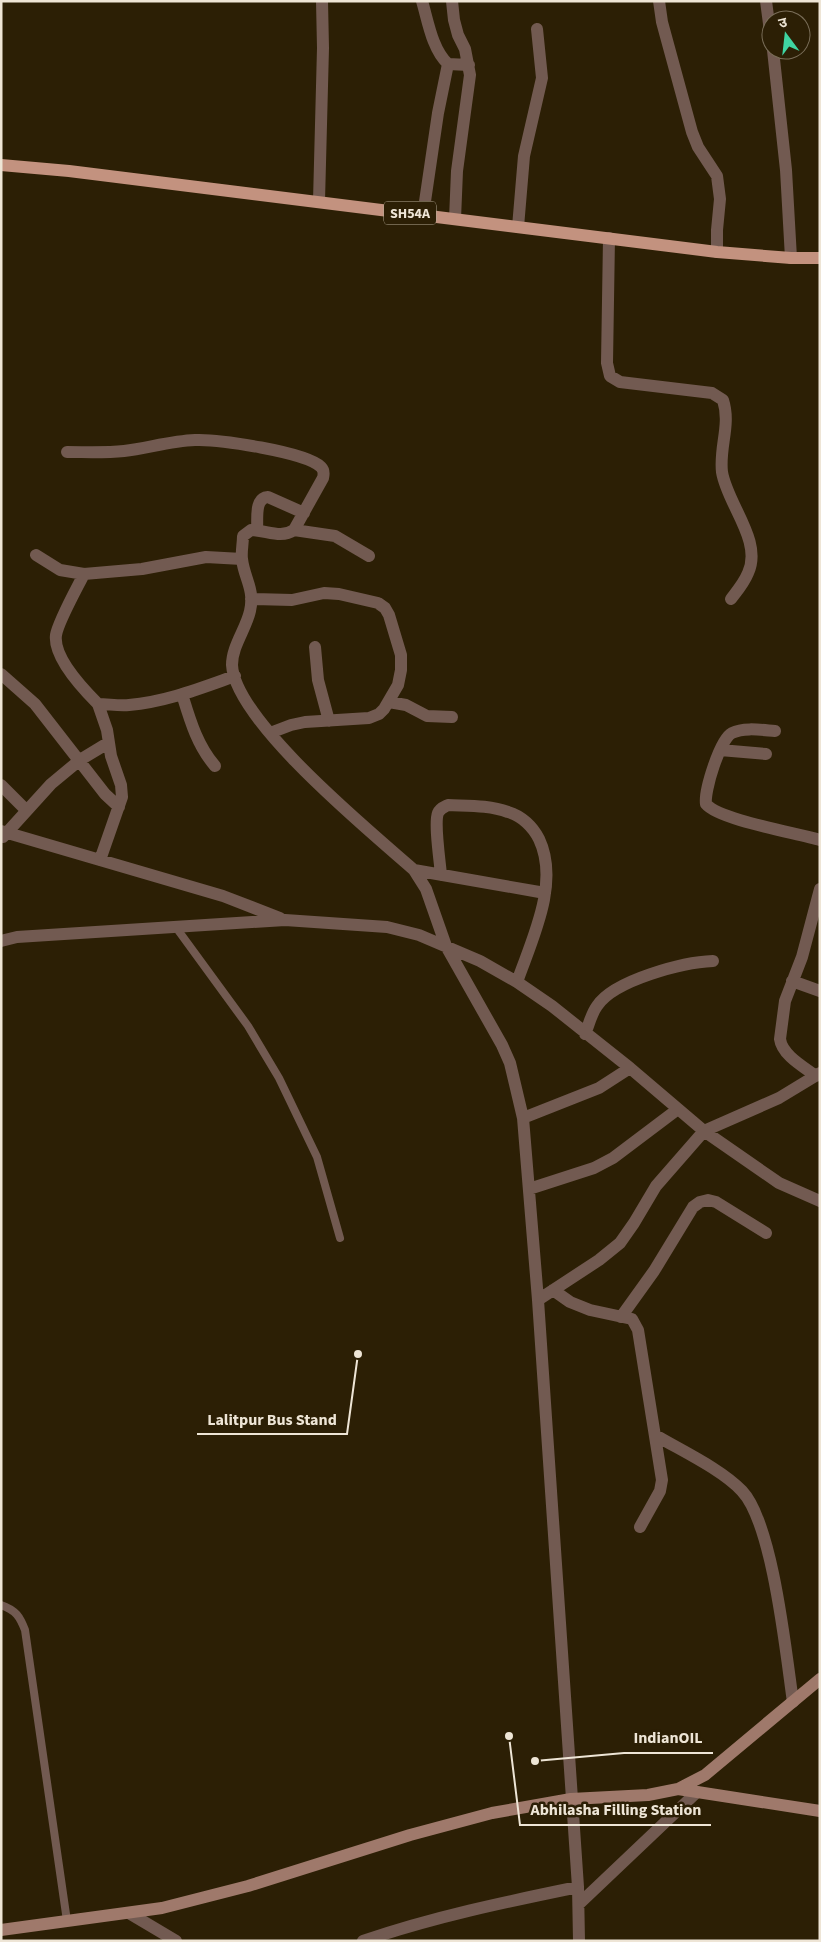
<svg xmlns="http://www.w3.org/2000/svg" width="821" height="1942" viewBox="0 0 821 1942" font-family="'Source Sans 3','Noto Sans Devanagari',sans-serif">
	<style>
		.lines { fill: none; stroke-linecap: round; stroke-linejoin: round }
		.lane { stroke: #725a51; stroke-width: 8 }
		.street { stroke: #725a51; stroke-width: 12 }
		.secondary { stroke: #9f796b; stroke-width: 12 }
		.primary { stroke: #c3927f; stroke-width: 12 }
		.labels { text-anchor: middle; stroke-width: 5; stroke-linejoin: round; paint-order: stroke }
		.shield { fill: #2c1f05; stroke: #b4aa97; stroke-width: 1 }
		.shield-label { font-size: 14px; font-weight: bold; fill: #eee5d6 }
		.leader { fill: none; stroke: #eee5d6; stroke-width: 2 }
		.callout-dot { fill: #eee5d6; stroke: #2c1f05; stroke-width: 2 }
		.callout-label { font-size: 16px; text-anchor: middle; font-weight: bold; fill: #eee5d6; stroke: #2c1f05; stroke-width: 5; stroke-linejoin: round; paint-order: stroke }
	</style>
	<rect width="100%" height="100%" fill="#2c1f05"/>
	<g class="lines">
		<!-- lane -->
		<path class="lane" d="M175 926 248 1026 279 1078 317 1157 340 1238
			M1 1605C16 1610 20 1617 25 1630L67 1921"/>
		<!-- street -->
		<path class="street" d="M422 1C428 21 432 49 448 64L469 65
			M452 1 454 20 458 35 465 49 470 75 457 171 455 219
			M659 1 662 22 692 132 698 147 717 176 720 199 717 230V252
			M766 1 771 39
			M773 50 786 170 791 258
			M319 201 323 48 322 1
			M423 215 438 113 448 64
			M518 227 524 156 542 78 537 29
			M609 238 607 363 610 376 620 382 712 393 723 400C731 425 719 447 722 472 727 504 763 541 748 573 744 583 737 591 731 599
			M67 452C86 452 105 453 124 451 148 448 171 441 195 440 218 439 306 452 321 467 324 470 324 474 323 478L294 530C281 539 266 530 251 530L243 536C243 544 241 552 242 559 244 578 255 589 250 611 246 629 232 646 232 665 235 721 371 832 414 870L426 889 446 946 502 1045 510 1063 523 1118 538 1300 578 1887 579 1941
			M257 530C258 519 254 498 268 497L304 513
			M294 530 335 536 369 556
			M36 555 60 570 84 574 142 569 206 557 242 559
			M84 574C77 588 58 622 56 635 53 657 83 689 98 704 108 704 119 706 129 705 166 702 201 688 235 676
			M251 599 292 600 324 593 339 594 378 603 385 608 389 615 401 655V670L398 685 384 709 379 714 369 718 305 722 291 725 270 733
			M315 647 318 680 329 721
			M1 674 35 704 105 794 119 807
			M182 694C190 720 197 745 215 766
			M389 702 406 705 427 716 452 717
			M98 704 107 730 111 756 121 785 122 797 100 860
			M775 731C762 730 744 727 732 733 720 739 704 791 706 804 719 820 797 833 820 840
			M720 750 766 754
			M1 785 26 810
			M1 831 223 896 280 918
			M3 837 51 784 80 760 108 743
			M414 870 545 893
			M441 875C440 862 434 823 438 813 440 808 444 807 448 805 467 806 489 805 508 812 522 816 533 827 539 839 560 883 532 939 517 982
			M1 941 17 937 285 920 387 927 419 935 480 961 517 982 552 1006 630 1068 704 1131 779 1183 820 1201
			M792 981 820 991
			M585 1034C589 1025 591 1014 597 1006 614 980 684 962 713 961
			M816 1076C804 1067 782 1055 780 1039L785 1001 802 957 820 889
			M523 1118 599 1088 630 1068
			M529 1189 594 1168 613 1158 678 1109
			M553 1290 570 1302 590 1310 632 1319 638 1330 662 1480 660 1491 640 1527
			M538 1300 599 1260 620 1243 634 1223 656 1186 704 1131 779 1098 820 1073
			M621 1317 654 1271 693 1207 700 1202 708 1200 716 1202 766 1233
			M655 1435C682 1451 721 1469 742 1491 773 1524 786 1654 793 1702
			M579 1904 697 1792
			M129 1913 176 1941
			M363 1941C433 1917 505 1902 578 1887"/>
		<!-- secondary -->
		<path class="secondary" d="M678 1789 820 1811
			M1 1930 162 1908 248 1886 410 1835 492 1813 571 1799 648 1795 678 1789 705 1775 820 1679"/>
		<!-- primary -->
		<path class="primary" d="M1 165 69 171 717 252 791 258H820"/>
	</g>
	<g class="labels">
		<!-- shield labels -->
		<rect class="shield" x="384" y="201.5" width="52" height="23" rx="4"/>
		<g class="shield-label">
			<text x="410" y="218">SH54A</text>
		</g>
	</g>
	<!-- callouts -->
	<path class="leader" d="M358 1354L347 1434H197M535 1761L624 1753H713M509 1736L520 1825H711"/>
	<g class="callout-dot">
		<circle cx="358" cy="1354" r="5"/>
		<circle cx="535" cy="1761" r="5"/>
		<circle cx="509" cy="1736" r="5"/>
	</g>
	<g class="callout-label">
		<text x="272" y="1425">Lalitpur Bus Stand</text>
		<text x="668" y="1743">IndianOIL</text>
		<text x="616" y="1815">Abhilasha Filling Station</text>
	</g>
	<!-- border -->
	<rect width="821" height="1942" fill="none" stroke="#eee5d6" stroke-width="5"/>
	<!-- north arrow -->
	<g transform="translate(786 35) rotate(345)"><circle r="24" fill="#2c1f05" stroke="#7a6e59"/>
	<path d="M0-4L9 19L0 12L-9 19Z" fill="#3fd4a2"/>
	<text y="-8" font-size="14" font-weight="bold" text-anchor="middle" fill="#eee5d6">उ</text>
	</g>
</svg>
